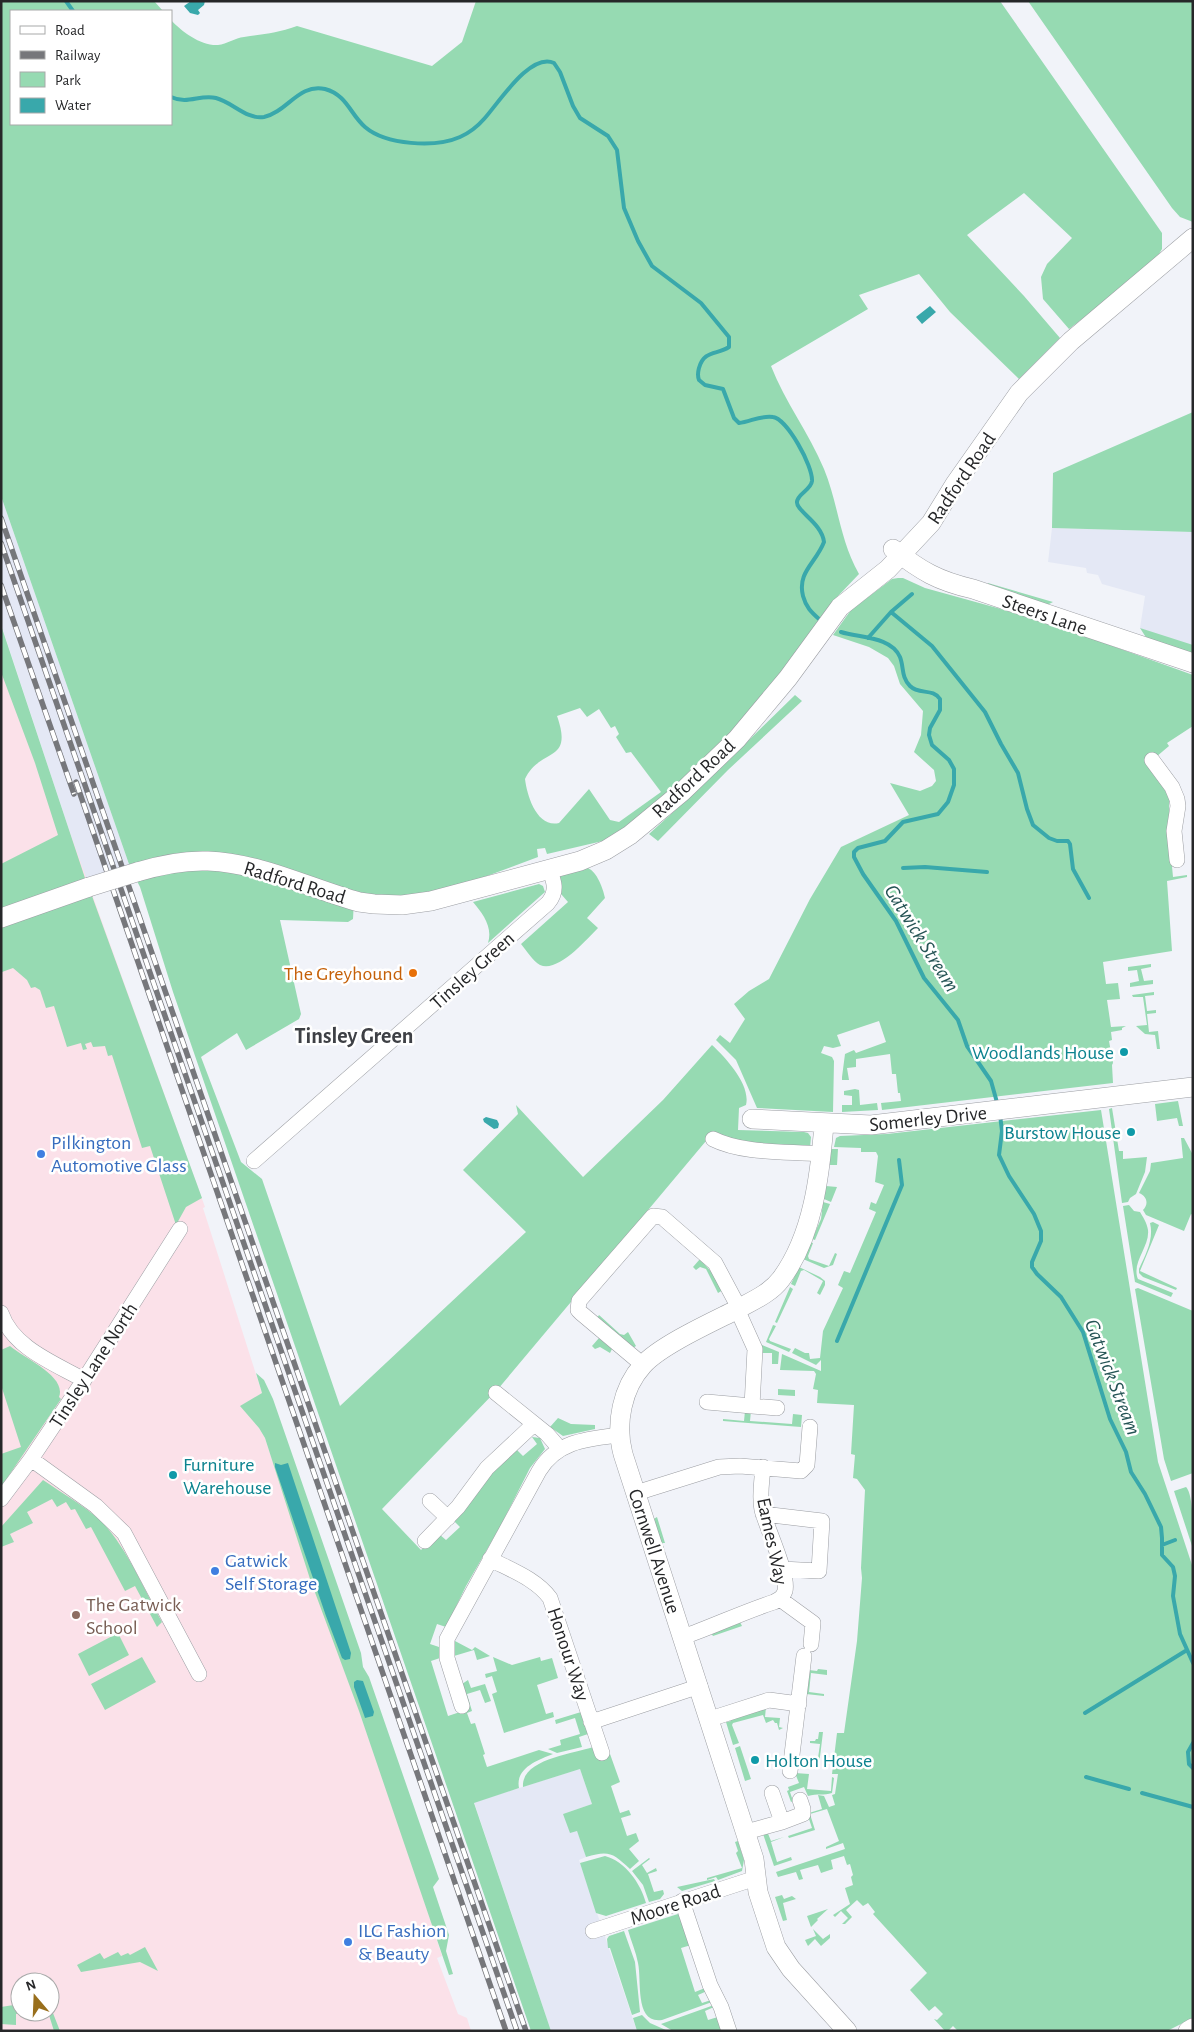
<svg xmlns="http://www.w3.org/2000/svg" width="1194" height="2032" viewBox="0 0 1194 2032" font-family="'Alegreya Sans',sans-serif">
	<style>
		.built { fill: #e4e8f5 }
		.industrial { fill: #fbe1e9; fill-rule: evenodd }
		.green { fill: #96dab2; fill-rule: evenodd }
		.water { fill: #39a8ab }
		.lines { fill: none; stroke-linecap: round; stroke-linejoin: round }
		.stream { stroke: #39a8ab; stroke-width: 4 }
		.minor-casing { stroke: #9c9ea3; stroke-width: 16 }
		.tertiary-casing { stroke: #9c9ea3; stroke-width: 20 }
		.minor { stroke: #fff; stroke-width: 15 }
		.tertiary { stroke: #fff; stroke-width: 19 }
		.rail-casing { stroke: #76777b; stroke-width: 5.5 }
		.rail { stroke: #fff; stroke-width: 4; stroke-dasharray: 11; stroke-linecap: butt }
		.tertiary-bridge-casing { stroke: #9c9ea3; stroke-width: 20; stroke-linecap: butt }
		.tertiary-bridge { stroke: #fff; stroke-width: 19 }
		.food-dot { fill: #e8710a; stroke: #fff; stroke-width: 2 }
		.culture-dot { fill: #0f9aa8; stroke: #fff; stroke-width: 2 }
		.shop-dot { fill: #3f7fe0; stroke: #fff; stroke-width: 2 }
		.education-dot { fill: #8d6e63; stroke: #fff; stroke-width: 2 }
		.labels { text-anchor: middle; stroke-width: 5; stroke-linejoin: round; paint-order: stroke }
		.street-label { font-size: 20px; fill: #262729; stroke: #fff }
		.food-label { font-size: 20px; fill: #c56008; stroke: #fff; text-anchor: end }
		.culture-label { font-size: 20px; fill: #0d838f; stroke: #fff; text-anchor: end }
		.shop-label { font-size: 20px; fill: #366cbe; stroke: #fff; text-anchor: start }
		.education-label { font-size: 20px; fill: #785e54; stroke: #fff; text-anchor: start }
		.water-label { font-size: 21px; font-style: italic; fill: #255455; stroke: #fff }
		.quarter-label { font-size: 22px; font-weight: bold; fill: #3e4045; stroke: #fff }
	</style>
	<rect width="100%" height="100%" fill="#f1f3f9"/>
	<!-- built -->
	<path class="built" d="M1 496 130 867 86 881 1 624Z
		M1052 528 1193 532V648L1140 628 1145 596 1102 584 1098 575 1087 573 1086 568 1048 562Z
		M580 1769 592 1804 563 1814 578 1833 586 1857 579 1860 637 2031H551L474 1802Z"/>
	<!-- industrial -->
	<path class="industrial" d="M1 657 61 808 205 1207 203 1208 262 1393 241 1406 259 1428 265 1438 312 1582 353 1693 417 1879 442 1956 437 1958 458 2014 467 2018 471 2031H1ZM20 1982H50V2012H20Z"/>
	<!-- green -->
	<path class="green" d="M1 1H154L163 11H11V124H171V20C182 32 201 46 218 45 227 44 235 38 244 37 264 34 277 33 297 26L432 66 462 42 476 1H1000L1162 233V249L1159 254 1126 285 1069 329 1043 299 1041 277 1047 264 1072 238 1024 193 967 235 1024 296 1060 338 1019 379 950 312 919 274 859 295 868 309 771 366C785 402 809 433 824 469 838 503 840 541 859 574L838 596 815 633 718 748 664 797 618 834 607 840 547 854 545 848 537 849 538 857 468 883 418 898 354 900 353 919 348 922 280 920 301 1014 299 1019 246 1050 237 1033 201 1057 241 1162 262 1179 340 1406 526 1232 463 1170 518 1114 516 1105 583 1177 663 1100 712 1045C726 1058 751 1085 746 1105L739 1108 738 1130 804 1132 808 1133 811 1137 810 1148 751 1145 711 1135 498 1389 382 1509 421 1550 439 1534 446 1540 460 1527 453 1520 487 1475 517 1450 523 1456 537 1444 532 1437 540 1438 545 1449 530 1468 501 1525 466 1586 446 1627 437 1624 430 1644 439 1647 440 1658 431 1661 448 1716 469 1709 462 1687V1684L468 1680 471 1688 485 1684 491 1701 485 1703 480 1690 467 1694 472 1711 467 1713 471 1724 475 1723 485 1754 483 1755 487 1767 539 1750 553 1754C538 1760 515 1768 519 1788L474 1803 551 2031H531L173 992 140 887 130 867 1 496ZM580 708 587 717 599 709 611 728 615 726 619 734 616 737 626 753 631 752 661 792 619 822 610 820 589 789 559 823C537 828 527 796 525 779 540 747 574 764 557 716Z
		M1028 1H1193V222L1180 217 1172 208Z
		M1193 412V532L1052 528 1053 473Z
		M898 578H903L925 588 1001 609 1065 629 1193 675V726L1167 743 1169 746 1156 757 1169 799V835L1173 877 1187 875V877L1167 881 1172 951 1103 962 1106 984 1118 983 1120 999 1107 1000 1111 1027 1126 1026 1122 1028V1030L1111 1032 1112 1040 1109 1041 1113 1063 1112 1065 1113 1083 882 1110 881 1103 901 1101 900 1093H898L896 1074H892L890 1054 856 1059V1067L847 1068 849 1080H842V1077L845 1054 854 1050 856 1053 886 1042 879 1021 837 1035 841 1046 833 1048 824 1046 821 1053 832 1057 834 1061 833 1112 757 1108 736 1060 716 1040 720 1035 730 1043 745 1019 734 1004 749 991 769 979 810 899 841 847 909 815 890 783 920 791 932 786 936 781 934 770 914 752 921 735 923 711 900 684 894 666 888 658 869 647 833 635 851 610 892 579Z
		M988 583 1053 602 1041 608 990 589Z
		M1 625 86 881 1 911V864L58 835 35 763 1 672Z
		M1140 628 1193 645V657L1147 639Z
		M795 695 802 701 728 770 658 841 649 834 701 787Z
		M588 868C597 872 603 888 605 898L587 918 598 928C586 940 558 973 540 965 533 961 526 950 521 944L568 902 561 894 558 876Z
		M539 884 543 886 545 892 488 943C493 927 483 914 473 902Z
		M92 896 202 1198 186 1207 176 1225 150 1146 142 1148 112 1055 108 1056 105 1046 93 1047 91 1042 85 1044 87 1049 83 1050 81 1043 67 1047 54 1006 46 1008 40 990 35 987 31 988 27 980 13 968 2 972 1 975V927Z
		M1151 964V967L1141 969 1144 981 1153 980V984L1130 987V983L1139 981 1137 970 1128 971V967Z
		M1154 992V995L1145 996 1147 1011 1156 1010V1013L1147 1014 1149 1032 1158 1031 1160 1049H1157L1155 1035 1145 1034 1136 1026 1147 1025 1143 997H1133L1132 995Z
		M855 1089 859 1090 860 1105 877 1103 878 1110 842 1112V1105H852V1096L844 1095V1091Z
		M1178 1101 1183 1126H1179L1177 1118 1157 1121 1155 1104Z
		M1112 1108 1119 1151H1123V1159L1147 1157 1145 1172 1136 1194 1130 1198 1128 1202 1122 1203 1109 1109Z
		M1101 1110 1158 1462 1193 1568V2018L1167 2031H958L953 2026 948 2031H945L934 2019 937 2020 943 2014 935 2006 929 2011 910 1990 927 1973 873 1914 875 1912 868 1903 863 1906 857 1900 846 1910 852 1917 845 1924H842L848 1918 841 1911 835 1917 833 1915 850 1904 845 1888 853 1885 851 1877 853 1875 850 1864 847 1865 844 1856 831 1860 833 1869 821 1873 818 1865 800 1870 803 1879 799 1880 796 1872 778 1877 776 1872 845 1849 843 1843 826 1849V1847L839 1841 827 1809 810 1814 815 1830 789 1838 788 1836 812 1828 808 1816 809 1813 822 1809 818 1795 824 1796 829 1807 835 1805 832 1795 835 1794 838 1774H832L837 1733H844L857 1641 862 1578 861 1568 865 1490 857 1479 853 1478 855 1455 851 1454 854 1405 817 1403 818 1390 813 1389 816 1374 814 1371 780 1370 782 1354 821 1371V1360L816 1365 792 1353 795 1348 805 1353H809L810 1359 820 1358 823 1331 843 1288 838 1285 844 1271 850 1273 876 1212 869 1209 871 1202 876 1204 884 1185 875 1182 878 1156 876 1152H861V1148L834 1147 836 1138 840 1136 887 1134Z
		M1181 1138H1184L1193 1155V1215L1191 1214 1184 1231 1146 1215 1143 1210C1149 1204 1147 1196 1139 1193L1150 1171 1151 1163 1183 1158Z
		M829 1149H838L837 1165H827Z
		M826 1186 837 1187 831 1202 824 1199Z
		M823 1202 830 1204 815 1240 812 1239 821 1219Z
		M1129 1205 1134 1211 1140 1212C1143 1217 1147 1223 1148 1230 1150 1247 1131 1262 1138 1279L1173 1293 1171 1297 1135 1282 1123 1206Z
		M1153 1222 1159 1225 1140 1271 1177 1288 1176 1290 1143 1277 1139 1273V1269C1146 1254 1154 1239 1150 1223Z
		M810 1242 813 1243 808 1256 809 1259 829 1266 835 1253 837 1254 833 1265 824 1268 803 1259Z
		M700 1259 715 1276 723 1290 718 1293 706 1269 700 1267 696 1270 693 1267Z
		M799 1267 820 1277 825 1281V1285L820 1295 817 1293 823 1281 804 1270 801 1271 795 1286 791 1284Z
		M790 1287 793 1289 777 1323 775 1322Z
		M1138 1288 1193 1311V1473L1171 1481 1164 1459 1135 1289Z
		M599 1315 620 1334 624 1335 628 1332 636 1346 633 1348 597 1318Z
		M773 1325 776 1326 769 1339 770 1341 791 1349 789 1352 766 1342Z
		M599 1338 612 1349 610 1353 600 1347 595 1349 592 1346Z
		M762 1345 779 1352 778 1364H772V1353H762Z
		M10 1346C25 1359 67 1376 59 1397L61 1399 1 1487V1454L21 1447 1 1385V1350Z
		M256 1373 264 1380 273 1399 361 1653 363 1667 369 1677 439 1879 433 1887 449 1935 446 1951 453 1974 449 1975 359 1711 310 1579 265 1438 259 1428 240 1406 262 1393Z
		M778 1389 795 1390V1396L778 1395Z
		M745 1411H751L750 1421 792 1424 793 1414 802 1415 801 1427 723 1421V1419L744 1421Z
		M558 1418 571 1424 595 1425V1429L563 1436 550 1427Z
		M43 1480C62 1493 83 1505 100 1520 125 1544 145 1591 162 1622L157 1627 135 1586 125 1591 91 1527 86 1529 75 1509 71 1510 66 1502 57 1507 52 1499 27 1512 33 1523 10 1534 14 1542 1 1547V1527Z
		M1186 1487C1194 1495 1193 1535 1193 1549L1174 1491Z
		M657 1517 665 1543H658L652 1520Z
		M739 1620 742 1626 713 1636 711 1633Z
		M118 1633 129 1655 89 1676 78 1654Z
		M455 1641 472 1650 475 1647 490 1656 477 1660 474 1650 454 1656 453 1648Z
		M142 1657 156 1682 105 1710 91 1684Z
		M493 1657 512 1665 540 1657 541 1661 552 1658 558 1678 537 1685 546 1714 553 1712 554 1717 504 1733 492 1694 497 1692 492 1676 486 1678 485 1674 497 1671Z
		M818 1669 827 1670V1675L811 1673 809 1692 824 1694V1696L806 1694 809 1670 817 1671Z
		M766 1707 765 1717 780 1718 779 1727 783 1728 779 1730 777 1723H775L773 1720 766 1723 763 1715 733 1723 732 1725 739 1743 733 1745 726 1722 731 1721 730 1719Z
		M581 1712 588 1734 579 1737 582 1747 557 1753 548 1749 561 1745 560 1740 580 1734 575 1718 556 1724 555 1720Z
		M819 1732H823L819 1765H817L820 1744 810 1743V1741H815L816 1739H818Z
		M740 1746 751 1779 745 1781 735 1748Z
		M593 1747 597 1758 610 1754 620 1782 611 1786 620 1813 629 1810 631 1815 621 1818 627 1836 636 1833 639 1841 629 1849 639 1861 630 1869C613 1853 609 1850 586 1857L577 1831 570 1833 563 1814 592 1804 580 1769 523 1787C521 1759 573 1754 593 1747Z
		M795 1773 809 1774 807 1789 831 1791 832 1777 834 1778 832 1793C824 1796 817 1793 808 1796L804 1787 790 1792 793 1801 791 1802 787 1791 789 1790 788 1787 799 1783Z
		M762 1831H767L771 1841 784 1837 771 1842 777 1862 791 1857 792 1860 774 1866Z
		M738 1841 744 1860 742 1871 718 1880 716 1877 707 1880V1878L742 1868 736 1853 738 1851 735 1842Z
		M605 1856C625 1861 641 1884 646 1903L606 1916 596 1913 580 1863Z
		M649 1858 650 1859 642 1865 647 1873 656 1868 657 1871 648 1874 654 1892 663 1890 664 1894 660 1899 649 1902 643 1885 632 1871Z
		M714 1879 715 1881 682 1891 677 1887Z
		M782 1895 784 1899 792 1896 796 1899 783 1903 787 1920 783 1921 775 1897Z
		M828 1909 817 1919 818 1920 811 1927 807 1916Z
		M681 1913 691 1945 681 1948 695 1992 705 1988 707 1991 698 1995 702 2003 711 2000 712 2002 662 2020C634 2024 642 1981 638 1963 636 1952 631 1941 628 1930Z
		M813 1929 823 1939 830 1934V1938L821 1946 815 1939 808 1946 805 1940 816 1936Z
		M624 1931 635 1962 640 2012 632 2015 610 1948H608L607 1939 609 1936Z
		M145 1947 158 1971 140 1962 81 1972 77 1965 100 1953 104 1959 118 1952 121 1956 128 1953 130 1955Z
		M20 2004V2012H27L16 2014V2025L1 2024V2007Z
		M50 2005 51 2008 60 2031H54L48 2012H50Z
		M714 2005V2007L705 2011 708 2020 721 2016 725 2031H673L661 2024Z
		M642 2015 650 2023 668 2031H637L633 2018Z"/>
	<!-- water -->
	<path class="water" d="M191 1H205L204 5 198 10 200 13 198 15 190 13 184 6Z
		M930 306 936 312 922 324 916 317Z
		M486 1117 497 1120 499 1124 498 1128 494 1129 484 1122 483 1119Z
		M275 1463 281 1465 288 1463 351 1653 350 1659 345 1660 342 1658 326 1616 275 1467Z
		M357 1680 363 1681 374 1712 373 1716 365 1718 364 1715 354 1687V1682Z"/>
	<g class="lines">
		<!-- stream -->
		<path class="stream" d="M66 1 73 11
			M171 97C188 105 200 94 216 98 232 102 247 120 264 117 287 112 299 83 325 89 347 95 350 114 365 127 386 145 435 148 460 137 469 133 477 127 484 119 498 104 530 52 554 63L560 72 573 106 580 118 608 136 617 150 624 208 638 241 652 266 701 303 729 337V347C717 355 704 350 699 368 698 372 697 375 699 380L705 385 723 389 734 418 739 423C750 422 761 415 773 417 787 419 813 466 812 481 811 490 797 494 797 502 796 511 822 523 824 542 816 563 797 572 803 596 806 607 811 612 819 619
			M891 612 912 594
			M841 632C859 638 891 636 900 657 904 667 901 677 910 686 919 695 933 688 940 699V710L930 728 929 735 932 745 949 760 954 769V785L948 802 938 814 903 822 885 841 858 848 854 852V857L863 874 896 921 924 978 958 1020 967 1046 991 1081 998 1106
			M868 638 891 612 932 646 985 712 1001 744 1018 773 1027 809 1033 825 1049 838 1057 841H1068L1070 844 1073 869 1089 898
			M903 868 925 867 987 872
			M1000 1115 1002 1131 999 1155 1009 1176 1034 1214 1041 1231V1241L1032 1262V1267L1037 1274 1061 1297 1083 1332 1110 1419 1126 1452 1131 1472 1145 1494 1161 1527 1162 1538V1555L1173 1567 1175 1576 1173 1596 1180 1634 1193 1663
			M837 1341 902 1185 899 1160
			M1162 1545 1175 1540
			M1085 1713 1187 1650
			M1193 1743 1188 1752 1189 1764 1193 1768
			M1086 1777 1129 1789
			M1142 1793 1193 1807"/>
		<defs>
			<path id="minor" d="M1152 760 1172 787 1177 799 1178 806 1174 831 1177 860
				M713 1139C743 1154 787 1151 821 1154
				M254 1161 548 903C558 891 554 881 549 868
				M1 1313C13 1348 54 1363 84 1380
				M643 1365 581 1313 578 1310 579 1301 653 1216 662 1217 715 1263 739 1308
				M496 1393 547 1434 560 1449
				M707 1402 752 1406 755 1349 737 1309
				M752 1406 777 1408
				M31 1459 96 1506 124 1533 199 1674
				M636 1493 719 1467 740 1466 801 1471 807 1465 810 1427
				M1 1499 31 1459 84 1380 180 1229
				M430 1501 448 1518
				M763 1514 822 1521 819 1571 782 1569
				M425 1541 458 1507 487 1468 534 1424
				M490 1559C511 1570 536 1579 550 1598L602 1753
				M780 1599 813 1623 811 1644
				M683 1637C714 1626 743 1612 774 1602 780 1599 783 1597 785 1591 789 1574 767 1529 762 1510 759 1496 762 1481 763 1467
				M462 1706 447 1658V1639L539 1471C557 1441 587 1439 619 1435
				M710 1719 769 1700 799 1704
				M591 1722 700 1686
				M790 1771 804 1656
				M782 1822 803 1814V1809L800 1800
				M746 1832 782 1822 772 1793
				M682 1901 710 1985 721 2007 729 2031
				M593 1931 756 1878"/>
			<path id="tertiary" d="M893 549C921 571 938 581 973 589L1193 663
				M137 872C160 865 184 860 208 861 260 863 309 888 359 902L374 904 402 905 431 901 580 861 606 850 630 835 682 792 737 739 788 678 840 607 888 569 931 523 955 484 1019 393 1071 341 1193 238
				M1 918 89 887
				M752 1119 871 1125 1193 1087
				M824 1124C820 1175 813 1236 781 1279 770 1294 750 1302 734 1311 710 1323 660 1346 643 1365 622 1388 615 1424 623 1454L754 1859 758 1892 776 1947 791 1969 847 2031
				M1188 2031 1193 2028"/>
		</defs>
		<!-- minor casing -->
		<use href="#minor" class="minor-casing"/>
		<!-- tertiary casing -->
		<use href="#tertiary" class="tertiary-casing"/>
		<!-- minor -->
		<use href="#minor" class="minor"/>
		<!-- tertiary -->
		<use href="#tertiary" class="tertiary"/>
		<defs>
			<path id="rail" d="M1 518 526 2031
				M1 543 517 2031
				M1 585 74 794
				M76 782 506 2031"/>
		</defs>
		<!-- rail casing -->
		<use href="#rail" class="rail-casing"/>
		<!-- rail -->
		<use href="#rail" class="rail"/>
		<defs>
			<path id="tertiary-bridge" d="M89 887 137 872"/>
		</defs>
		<!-- tertiary-bridge casing -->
		<use href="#tertiary-bridge" class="tertiary-bridge-casing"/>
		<!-- tertiary-bridge -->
		<use href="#tertiary-bridge" class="tertiary-bridge"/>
	</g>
	<!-- markers -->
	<circle class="food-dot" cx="413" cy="973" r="5"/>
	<g class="culture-dot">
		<circle cx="1124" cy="1052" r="5"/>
		<circle cx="1131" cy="1132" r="5"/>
		<circle cx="173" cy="1475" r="5"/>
		<circle cx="755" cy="1760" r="5"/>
	</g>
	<g class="shop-dot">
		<circle cx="41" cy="1154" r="5"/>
		<circle cx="215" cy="1571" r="5"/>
		<circle cx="348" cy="1942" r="5"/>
	</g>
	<circle class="education-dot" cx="76" cy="1615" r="5"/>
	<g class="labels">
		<!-- street labels -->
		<g class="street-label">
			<text transform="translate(961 478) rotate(-56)" y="7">Radford Road</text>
			<text transform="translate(1045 614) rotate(19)" y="7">Steers Lane</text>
			<text transform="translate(693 778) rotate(-43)" y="7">Radford Road</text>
			<text transform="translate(295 882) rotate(17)" y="7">Radford Road</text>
			<text transform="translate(472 970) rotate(-42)" y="7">Tinsley Green</text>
			<text transform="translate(928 1118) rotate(-6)" y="7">Somerley Drive</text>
			<text transform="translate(93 1365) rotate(-57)" y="7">Tinsley Lane North</text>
			<text transform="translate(773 1541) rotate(78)" y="7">Eames Way</text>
			<text transform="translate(655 1551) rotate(72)" y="7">Cornwell Avenue</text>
			<text transform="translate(569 1654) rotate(72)" y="7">Honour Way</text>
			<text transform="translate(675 1904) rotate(-18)" y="7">Moore Road</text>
		</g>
		<!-- food labels -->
		<g class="food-label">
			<text x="403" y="980">The Greyhound</text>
		</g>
		<!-- culture labels -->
		<g class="culture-label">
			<text x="1114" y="1059">Woodlands House</text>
			<text x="1121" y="1139">Burstow House</text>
			<text x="183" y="1471" text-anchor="start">Furniture<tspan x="183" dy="23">Warehouse</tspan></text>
			<text x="765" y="1767" text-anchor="start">Holton House</text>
		</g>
		<!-- shop labels -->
		<g class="shop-label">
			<text x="51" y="1149">Pilkington<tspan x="51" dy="23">Automotive Glass</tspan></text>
			<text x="225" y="1567">Gatwick<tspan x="225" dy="23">Self Storage</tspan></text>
			<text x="358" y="1937">ILG Fashion<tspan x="358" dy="23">&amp; Beauty</tspan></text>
		</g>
		<!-- education labels -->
		<g class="education-label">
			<text x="86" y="1611">The Gatwick<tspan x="86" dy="23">School</tspan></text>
		</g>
		<!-- water labels -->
		<g class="water-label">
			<text transform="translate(922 938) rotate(58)" y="7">Gatwick Stream</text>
			<text transform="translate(1113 1377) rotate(69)" y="7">Gatwick Stream</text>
		</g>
		<!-- quarter labels -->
		<g class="quarter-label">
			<text x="354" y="1043">Tinsley Green</text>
		</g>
	</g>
	<!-- border -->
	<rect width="1194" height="2032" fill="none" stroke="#262729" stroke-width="5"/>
	<!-- legend -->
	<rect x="10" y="10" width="162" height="115" fill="#ffffff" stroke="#a8a9a9"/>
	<rect x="20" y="26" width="25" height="8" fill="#ffffff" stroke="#a8a9a9"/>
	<text x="55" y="35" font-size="15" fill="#262729">Road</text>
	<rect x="20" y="51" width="25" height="8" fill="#76777b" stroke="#a8a9a9"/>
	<text x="55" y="60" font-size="15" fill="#262729">Railway</text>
	<rect x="20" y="72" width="25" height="15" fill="#96dab2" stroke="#a8a9a9"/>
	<text x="55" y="85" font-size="15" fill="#262729">Park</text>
	<rect x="20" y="98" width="25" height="15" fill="#39a8ab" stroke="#a8a9a9"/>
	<text x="55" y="110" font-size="15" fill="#262729">Water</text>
	<!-- north arrow -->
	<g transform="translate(35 1997) rotate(341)"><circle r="24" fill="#ffffff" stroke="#a8a9a9"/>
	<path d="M0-4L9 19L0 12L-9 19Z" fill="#996f1c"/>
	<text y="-8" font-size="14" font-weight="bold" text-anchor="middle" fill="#262729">N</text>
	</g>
</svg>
